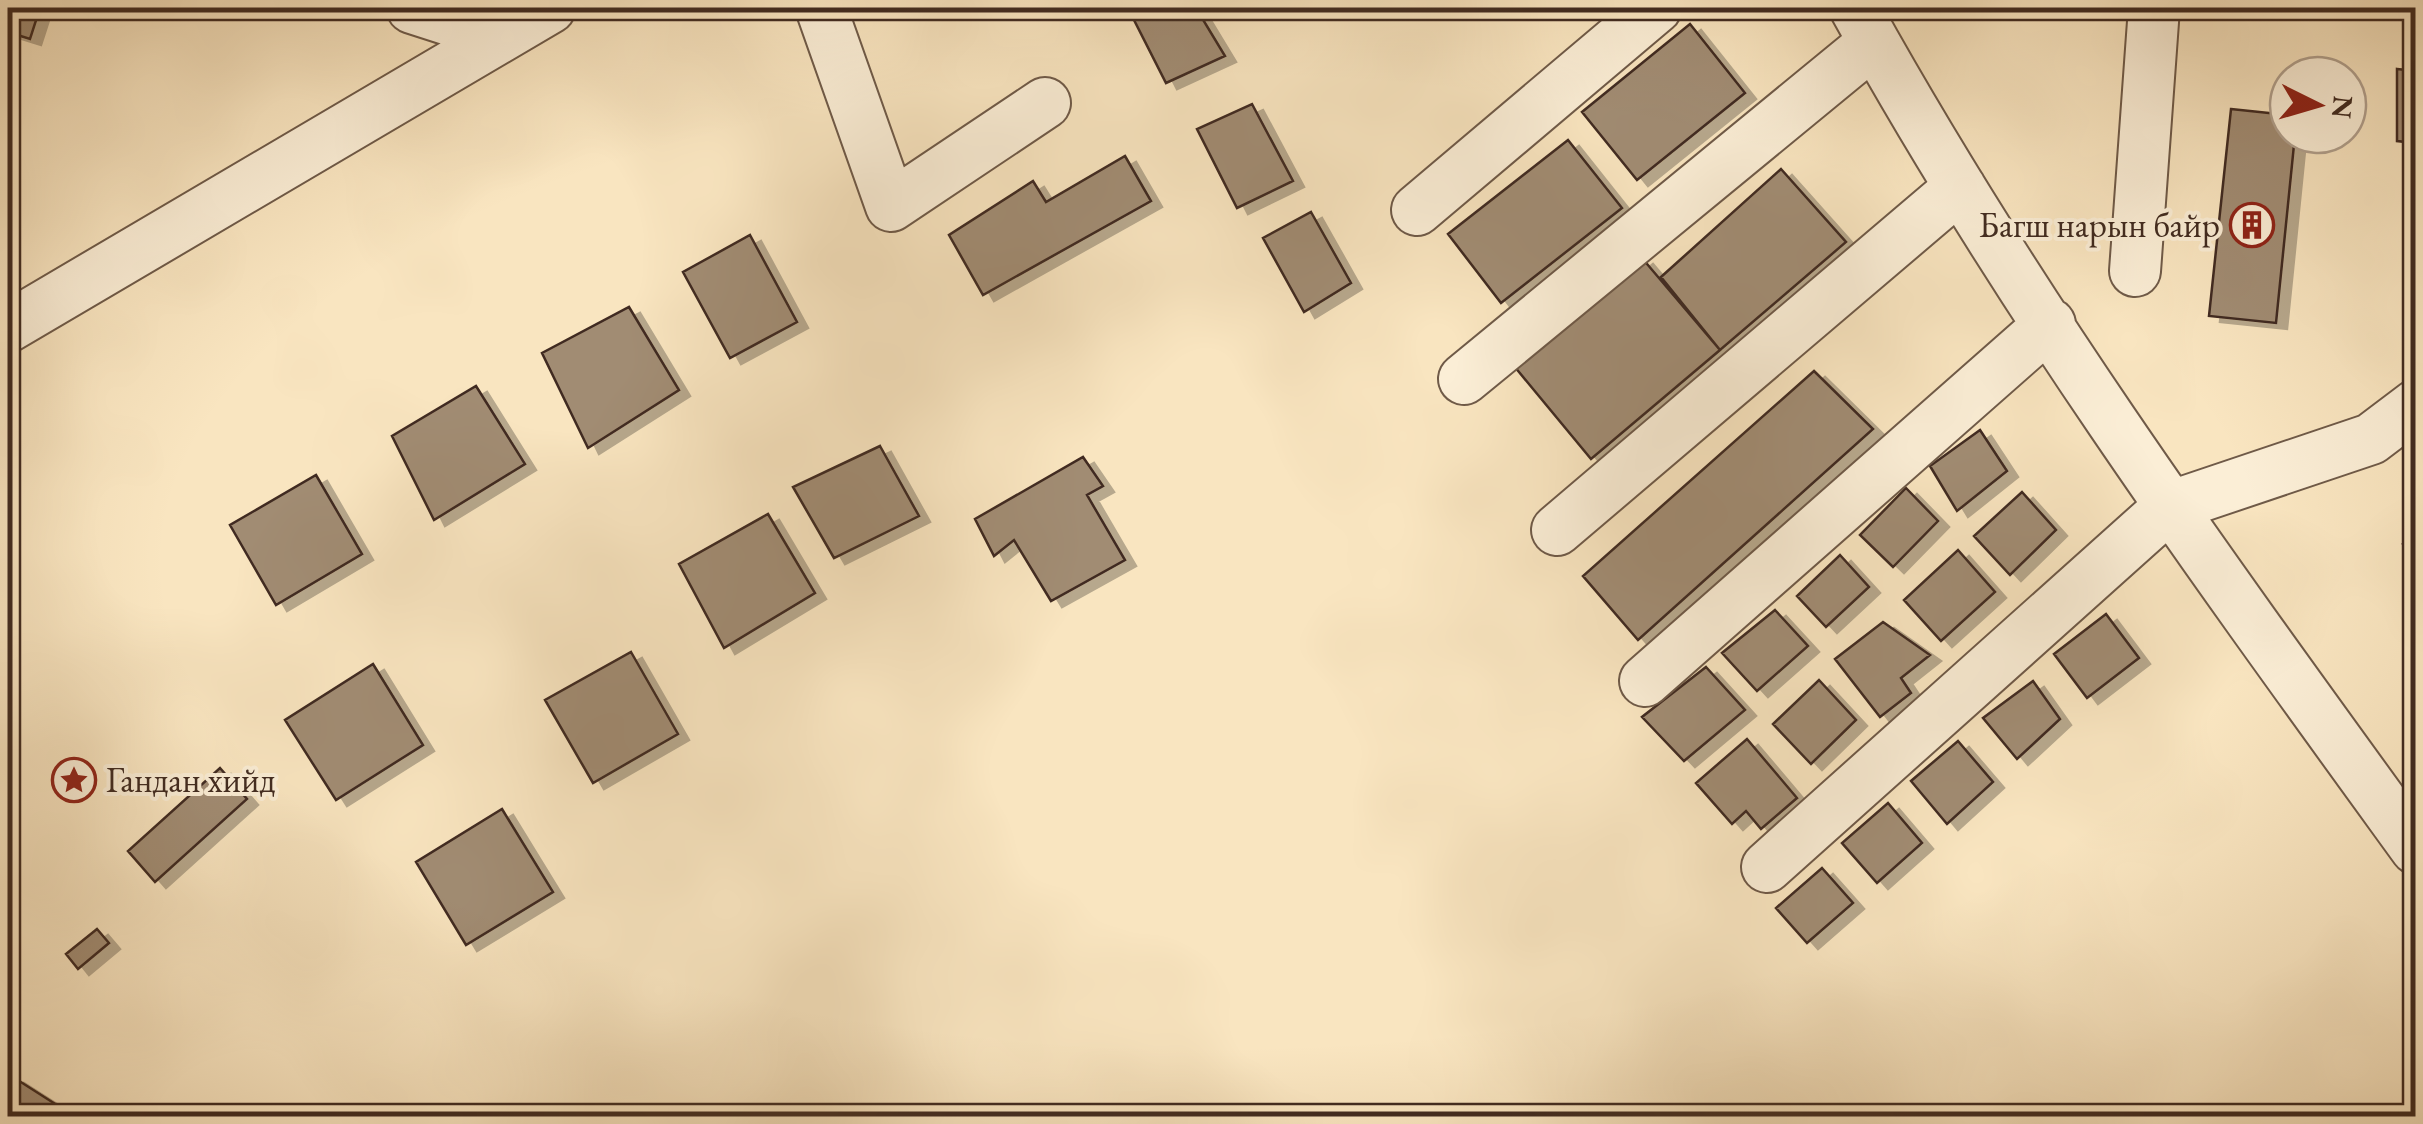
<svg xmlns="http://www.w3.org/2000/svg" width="2423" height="1124" viewBox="0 0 2423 1124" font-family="'EB Garamond',serif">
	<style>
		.building { fill: #a18c73; stroke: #412b20; stroke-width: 2.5; filter: url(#shadow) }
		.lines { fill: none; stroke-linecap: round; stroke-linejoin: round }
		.minor-casing { stroke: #6f5a48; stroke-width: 54 }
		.minor { stroke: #fbeed6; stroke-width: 50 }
		.labels { text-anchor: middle; stroke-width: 8; stroke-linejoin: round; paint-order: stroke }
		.poi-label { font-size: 35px; fill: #412b20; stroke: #fbeed6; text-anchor: end }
	</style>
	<defs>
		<filter id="shadow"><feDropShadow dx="11" dy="6" stdDeviation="0" flood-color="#0004"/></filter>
	</defs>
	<rect width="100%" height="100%" fill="#f9e5c0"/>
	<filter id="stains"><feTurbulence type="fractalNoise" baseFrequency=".002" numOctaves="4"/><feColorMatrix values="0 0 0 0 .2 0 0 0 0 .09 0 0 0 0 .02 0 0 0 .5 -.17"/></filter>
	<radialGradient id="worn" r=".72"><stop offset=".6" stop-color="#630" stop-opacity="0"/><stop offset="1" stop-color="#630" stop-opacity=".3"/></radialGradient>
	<!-- building -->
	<path class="building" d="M8 8H40L30 39 8 32Z
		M1144 8H1196L1225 56 1166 83 1131 14Z
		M1690 24 1745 93 1637 180 1582 112Z
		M2397 69 2416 71V143L2397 141Z
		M1252 104 1293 181 1237 208 1197 129Z
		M2231 109 2288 115V135H2295L2276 323 2209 316Z
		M1568 140 1622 208 1501 303 1448 234Z
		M1125 156 1151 201 983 295 949 235 1033 181 1046 202Z
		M1781 169 1846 242 1720 350 1661 277Z
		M1311 212 1351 283 1304 312 1263 238Z
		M750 235 797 322 730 358 683 272Z
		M1642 258 1720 350 1591 459 1514 366Z
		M629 307 679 390 588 448 542 353Z
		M1814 371 1873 429 1638 640 1583 576Z
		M476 386 525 464 434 520 392 436Z
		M1980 430 2007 471 1957 511 1930 466Z
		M880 446 919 516 834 558 793 487Z
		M1083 457 1103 486 1087 495 1125 560 1051 601 1014 540 994 556 975 519Z
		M316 475 362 554 276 605 230 525Z
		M1906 488 1938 521 1893 567 1860 535Z
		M2022 492 2056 530 2010 575 1974 536Z
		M768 514 815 593 724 648 679 564Z
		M2416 536V562L2403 544Z
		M1958 550 1995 592 1941 641 1904 600Z
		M1840 555 1869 587 1826 627 1797 596Z
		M1775 610 1808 646 1757 691 1722 653Z
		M2106 614 2139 658 2087 698 2054 654Z
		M1883 622 1930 655 1901 678 1911 693 1880 717 1835 659Z
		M631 652 678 734 593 783 545 700Z
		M373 664 423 745 336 800 285 720Z
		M1706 667 1745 710 1684 761 1642 717Z
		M1819 680 1856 720 1811 764 1773 724Z
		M2033 681 2060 719 2017 759 1983 718Z
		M1747 739 1797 798 1761 829 1746 811 1732 824 1696 783Z
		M1958 741 1993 782 1947 824 1911 781Z
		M220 768 247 799 155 882 128 851Z
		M1888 803 1922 843 1877 883 1842 843Z
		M502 809 553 892 466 945 416 862Z
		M1822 868 1853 903 1807 943 1776 908Z
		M97 929 109 943 78 969 66 954Z
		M13 1077 74 1116H8V1085Z"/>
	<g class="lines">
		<defs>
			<path id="minor" d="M412 8 499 36
				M821 8 891 206 1045 103
				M1855 8C2018 303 2218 576 2416 849
				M1417 210 1656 8
				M2135 271 2154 8
				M8 327 550 8
				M1464 379 1874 42
				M1557 530 1960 187
				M1645 681 2050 324
				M1767 867 2169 507 2371 439 2416 405"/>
		</defs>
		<!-- minor casing -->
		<use href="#minor" class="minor-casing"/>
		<!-- minor -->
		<use href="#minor" class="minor"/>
	</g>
	<!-- icons -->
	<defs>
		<symbol id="building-ring" viewBox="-11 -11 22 22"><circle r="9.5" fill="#fbeed6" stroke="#8f2418" stroke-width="1.5"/><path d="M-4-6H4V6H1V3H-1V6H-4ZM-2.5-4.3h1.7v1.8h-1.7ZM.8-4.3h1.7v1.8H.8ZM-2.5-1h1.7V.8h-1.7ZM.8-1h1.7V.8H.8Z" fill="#8f2418"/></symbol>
		<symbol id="sight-ring" viewBox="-11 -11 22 22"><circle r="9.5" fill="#fbeed6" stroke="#8f2418" stroke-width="1.5"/><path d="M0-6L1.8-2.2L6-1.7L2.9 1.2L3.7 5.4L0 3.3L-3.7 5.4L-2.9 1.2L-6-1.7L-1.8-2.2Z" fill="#8f2418"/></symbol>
	</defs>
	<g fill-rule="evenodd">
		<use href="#building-ring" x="2227" y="200" width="50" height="50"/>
		<use href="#sight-ring" x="49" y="755" width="50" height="50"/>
	</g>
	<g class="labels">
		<!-- poi labels -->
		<g class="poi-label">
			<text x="2220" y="237">Багш нарын байр</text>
			<text x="106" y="792" text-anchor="start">Гандан хийд</text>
		</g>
	</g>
	<!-- margin -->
	<rect width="2423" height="1124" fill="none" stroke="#f9e5c0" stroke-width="40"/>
	<rect x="10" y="10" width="2403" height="1104" fill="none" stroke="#412b20" stroke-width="5"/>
	<rect x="20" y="20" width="2383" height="1084" fill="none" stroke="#412b20" stroke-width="2.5"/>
	<!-- north arrow -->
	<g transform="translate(2318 105) rotate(95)"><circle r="48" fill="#fbeed6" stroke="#b1a08d" stroke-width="2.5"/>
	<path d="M0-8L18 38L0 25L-18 38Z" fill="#8f2418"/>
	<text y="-15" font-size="28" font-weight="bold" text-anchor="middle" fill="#412b20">N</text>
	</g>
	<rect width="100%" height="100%" filter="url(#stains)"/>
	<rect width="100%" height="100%" fill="url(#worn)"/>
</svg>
